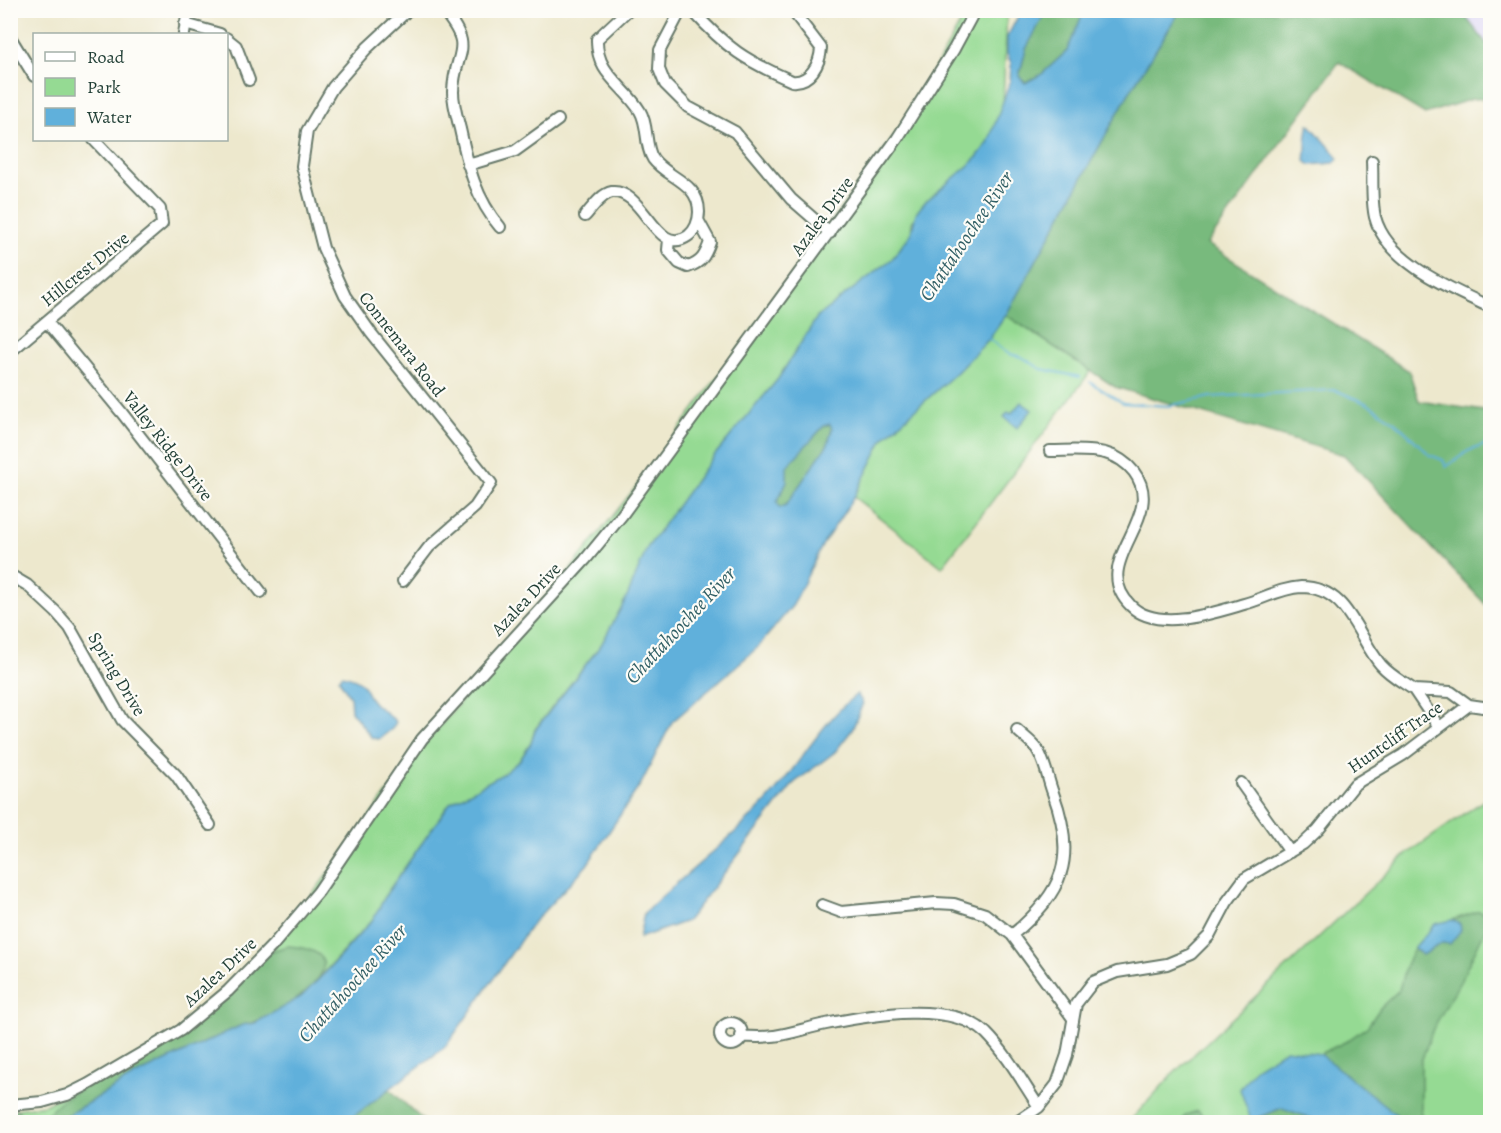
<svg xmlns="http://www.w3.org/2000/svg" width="1501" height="1133" viewBox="0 0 1501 1133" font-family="Alegreya,serif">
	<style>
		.built { fill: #dcd6f6 }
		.green { fill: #95da93; stroke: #5a8c64; stroke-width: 1.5 }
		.forest { fill: #78ba7d; stroke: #4c7c58; stroke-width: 1.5 }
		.water { fill: #60b0db; stroke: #407688; stroke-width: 1.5; fill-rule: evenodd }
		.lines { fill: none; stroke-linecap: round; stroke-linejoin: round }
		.stream { stroke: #60b0db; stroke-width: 2 }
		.minor-casing { stroke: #67796a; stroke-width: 14 }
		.minor { stroke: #fff; stroke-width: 10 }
		.labels { text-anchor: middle; stroke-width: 4.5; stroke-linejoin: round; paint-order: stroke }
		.street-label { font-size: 18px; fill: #1f3d34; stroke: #fdfcf7 }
		.water-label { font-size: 20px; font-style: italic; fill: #326066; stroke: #fdfcf7 }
	</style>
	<rect width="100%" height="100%" fill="#fdfcf7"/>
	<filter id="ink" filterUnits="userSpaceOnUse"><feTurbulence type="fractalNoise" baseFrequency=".0167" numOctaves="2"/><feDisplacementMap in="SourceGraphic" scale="12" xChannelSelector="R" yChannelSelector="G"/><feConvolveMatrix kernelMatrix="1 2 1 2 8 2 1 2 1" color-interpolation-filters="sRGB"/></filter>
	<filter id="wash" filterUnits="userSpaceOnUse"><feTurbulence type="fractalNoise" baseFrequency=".008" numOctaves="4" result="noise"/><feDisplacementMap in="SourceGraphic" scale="24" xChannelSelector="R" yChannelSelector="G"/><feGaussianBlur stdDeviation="1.35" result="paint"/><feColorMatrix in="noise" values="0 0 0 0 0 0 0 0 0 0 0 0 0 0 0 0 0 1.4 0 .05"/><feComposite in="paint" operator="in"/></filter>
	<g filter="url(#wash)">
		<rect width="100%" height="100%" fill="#ede8cd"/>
		<!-- built -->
		<path class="built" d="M1461 11H1490V48L1464 14Z"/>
		<!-- green -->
		<path class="green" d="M967 11H1007L1003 104 988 143 974 161 925 202 912 222 911 234 892 259 818 316 778 379 709 462 647 548 628 595 601 645 535 729 531 743 520 760 503 774 450 803 387 893 374 918 301 997 136 1075 55 1122H24L17 1109 45 1105 185 1031 271 951 409 763 543 604 650 469 906 120Z
			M1006 315 1091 371 942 567 854 497 884 438 957 372 989 339Z
			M1490 796V1122H1129L1172 1075 1407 854Z"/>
		<!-- forest -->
		<path class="forest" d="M1046 11H1084L1067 51 1042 74 1024 83 1019 77 1026 49Z
			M1180 11H1461L1490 48V98L1472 99 1425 114 1339 62 1207 244 1409 371 1419 401 1490 412V609L1344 455 1115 387 1006 315 1129 93Z
			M830 424 832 429 828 444 786 505 780 508 776 502 787 481 786 466 824 426Z
			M1479 911 1490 915V920L1461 980 1433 1029 1421 1062V1122H1398L1401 1119 1320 1054 1347 1041 1368 1026 1380 1008 1399 990 1405 967 1414 948 1417 952 1434 948 1460 925 1452 920Z
			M288 946C376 953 278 1020 242 1025L136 1075 55 1122H11V1111L17 1109 23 1119 44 1117 62 1100 185 1031 271 951Z
			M389 1089 425 1122H346Z
			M1282 1108 1322 1122H1249Z
			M1198 1111 1204 1118 1203 1122H1181L1186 1115Z"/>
		<!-- water -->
		<path class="water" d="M1021 11H1046L1026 49 1019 76 1025 83 1042 74 1067 51 1084 11H1180L1129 93 1006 315 989 339 957 372 884 438 854 497 823 544 793 605 757 648 672 722 642 782 587 865 532 924 446 1046 346 1122H55L136 1075 242 1025 255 1023 301 997 327 971 374 918 387 893 450 803 503 774 520 760 531 743 535 730 601 645 628 595 647 548 709 462 778 379 818 316 892 259 911 234 916 213 925 202 974 161 988 143 1010 82 1011 63 1007 54V37ZM830 424 832 429 828 444 786 505 780 508 777 502 787 481V466L824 426Z
			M1309 124 1335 153 1338 159 1334 163 1310 165 1305 161C1307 148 1305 136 1309 124Z
			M1021 402 1032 410 1017 428 1004 417 1008 412 1011 414Z
			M342 675C372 681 359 690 377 706 384 711 390 715 396 722L392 729 379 739 372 738 351 711 350 697 339 679Z
			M857 694 863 703 852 730 835 752 794 783 687 921 639 938 644 913C682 876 726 844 763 805 797 770 819 724 857 694Z
			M1452 920 1460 924 1461 930 1450 944 1442 943 1422 955 1414 948 1435 924Z
			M1286 1049 1320 1054 1402 1119 1398 1122H1322L1282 1108 1251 1120 1240 1089 1255 1068Z"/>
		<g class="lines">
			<!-- stream -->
			<path class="stream" d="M989 339 1009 354 1022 357 1041 369 1080 377
				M1090 382 1123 403 1168 406 1210 397 1335 390 1368 404 1394 421 1430 455 1443 460 1446 467 1468 451 1490 443"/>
		</g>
	</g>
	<g filter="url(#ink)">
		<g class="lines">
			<defs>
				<path id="minor" d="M443 10C477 51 454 50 453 92 453 104 457 117 460 129 468 165 475 198 500 227
					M681 10 660 50 659 69 665 84 688 107 735 132 791 199 830 233
					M692 10C726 48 746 61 792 81 810 83 820 64 821 48L792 10
					M185 24 220 34
					M184 34 188 10
					M10 37 34 76
					M226 38 236 46 249 80
					M1372 161C1373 179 1371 200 1375 217 1387 263 1452 289 1490 307
					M468 165 515 151 558 120
					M585 216C592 208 601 194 612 192 644 189 656 258 688 236 695 231 699 221 699 212 699 182 667 178 653 159 644 145 649 126 640 111 623 84 596 74 597 39L628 10
					M669 239 668 250 679 263 688 267C702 262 705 256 710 242L698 220
					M47 322 122 413 261 592
					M10 352 162 224 160 209 94 140
					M1050 451C1068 451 1087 449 1105 453 1116 456 1127 463 1134 472 1169 518 1086 562 1131 606 1157 632 1213 613 1244 604 1263 599 1281 588 1301 587 1349 587 1356 636 1381 665 1391 676 1403 682 1414 690
					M10 575 27 585 56 612 70 628 122 720 176 775 210 825
					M403 581 429 547 475 507 491 483 371 333 345 296 323 248 302 166 307 131 333 87 367 48 408 10
					M1439 727 1414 690 1451 692 1469 705
					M1241 783 1290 852
					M822 905 841 912 936 903 954 904 985 914 1012 935 1072 1017
					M1012 935C1064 892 1077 858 1053 793 1048 780 1045 761 1037 749 1032 742 1023 736 1017 730
					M720 1034a11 11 0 1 1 22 0a11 11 0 1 1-22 0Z
					M741 1036C777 1040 793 1031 826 1024 870 1015 951 1000 986 1033 1007 1054 1023 1083 1039 1107
					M10 1105 42 1102 67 1095 87 1085 181 1030 228 991 273 945 318 892 422 739 585 560 622 515 897 139 954 49 975 10
					M1017 1122 1039 1107 1057 1084 1067 1055 1076 1004 1093 982 1117 972 1167 964 1191 954 1209 936 1227 902 1244 879 1303 844 1318 830 1355 784 1403 755 1469 705 1490 708"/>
			</defs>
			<!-- minor casing -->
			<use href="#minor" class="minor-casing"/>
			<!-- minor -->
			<use href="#minor" class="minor"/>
		</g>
	</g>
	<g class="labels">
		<!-- street labels -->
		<g class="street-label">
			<text transform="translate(822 216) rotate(-54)" y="6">Azalea Drive</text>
			<text transform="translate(85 269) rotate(-39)" y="6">Hillcrest Drive</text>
			<text transform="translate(402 344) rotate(52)" y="6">Connemara Road</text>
			<text transform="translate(168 446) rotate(52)" y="6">Valley Ridge Drive</text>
			<text transform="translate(526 599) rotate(-47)" y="6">Azalea Drive</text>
			<text transform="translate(117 674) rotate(59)" y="6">Spring Drive</text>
			<text transform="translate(1395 737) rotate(-35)" y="6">Huntcliff Trace</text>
			<text transform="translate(220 972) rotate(-43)" y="6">Azalea Drive</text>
		</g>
		<!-- water labels -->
		<g class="water-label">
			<text transform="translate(966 236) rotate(-56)" y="7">Chattahoochee River</text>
			<text transform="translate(680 625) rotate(-47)" y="7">Chattahoochee River</text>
			<text transform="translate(352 983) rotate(-48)" y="7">Chattahoochee River</text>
		</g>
	</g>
	<!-- margin -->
	<rect width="1501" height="1133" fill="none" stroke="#fdfcf7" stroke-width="36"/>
	<!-- legend -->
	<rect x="33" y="33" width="195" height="108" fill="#fdfcf7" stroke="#a4b0a9" stroke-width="1.5"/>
	<rect x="45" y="52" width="30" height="9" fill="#ffffff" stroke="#a4b0a9" stroke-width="1.5"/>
	<text x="87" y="63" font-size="18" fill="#1f3d34">Road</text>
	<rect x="45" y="78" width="30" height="18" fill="#95da93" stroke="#a4b0a9" stroke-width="1.5"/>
	<text x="87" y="93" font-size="18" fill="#1f3d34">Park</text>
	<rect x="45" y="108" width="30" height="18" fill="#60b0db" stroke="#a4b0a9" stroke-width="1.5"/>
	<text x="87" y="123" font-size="18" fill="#1f3d34">Water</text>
</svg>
